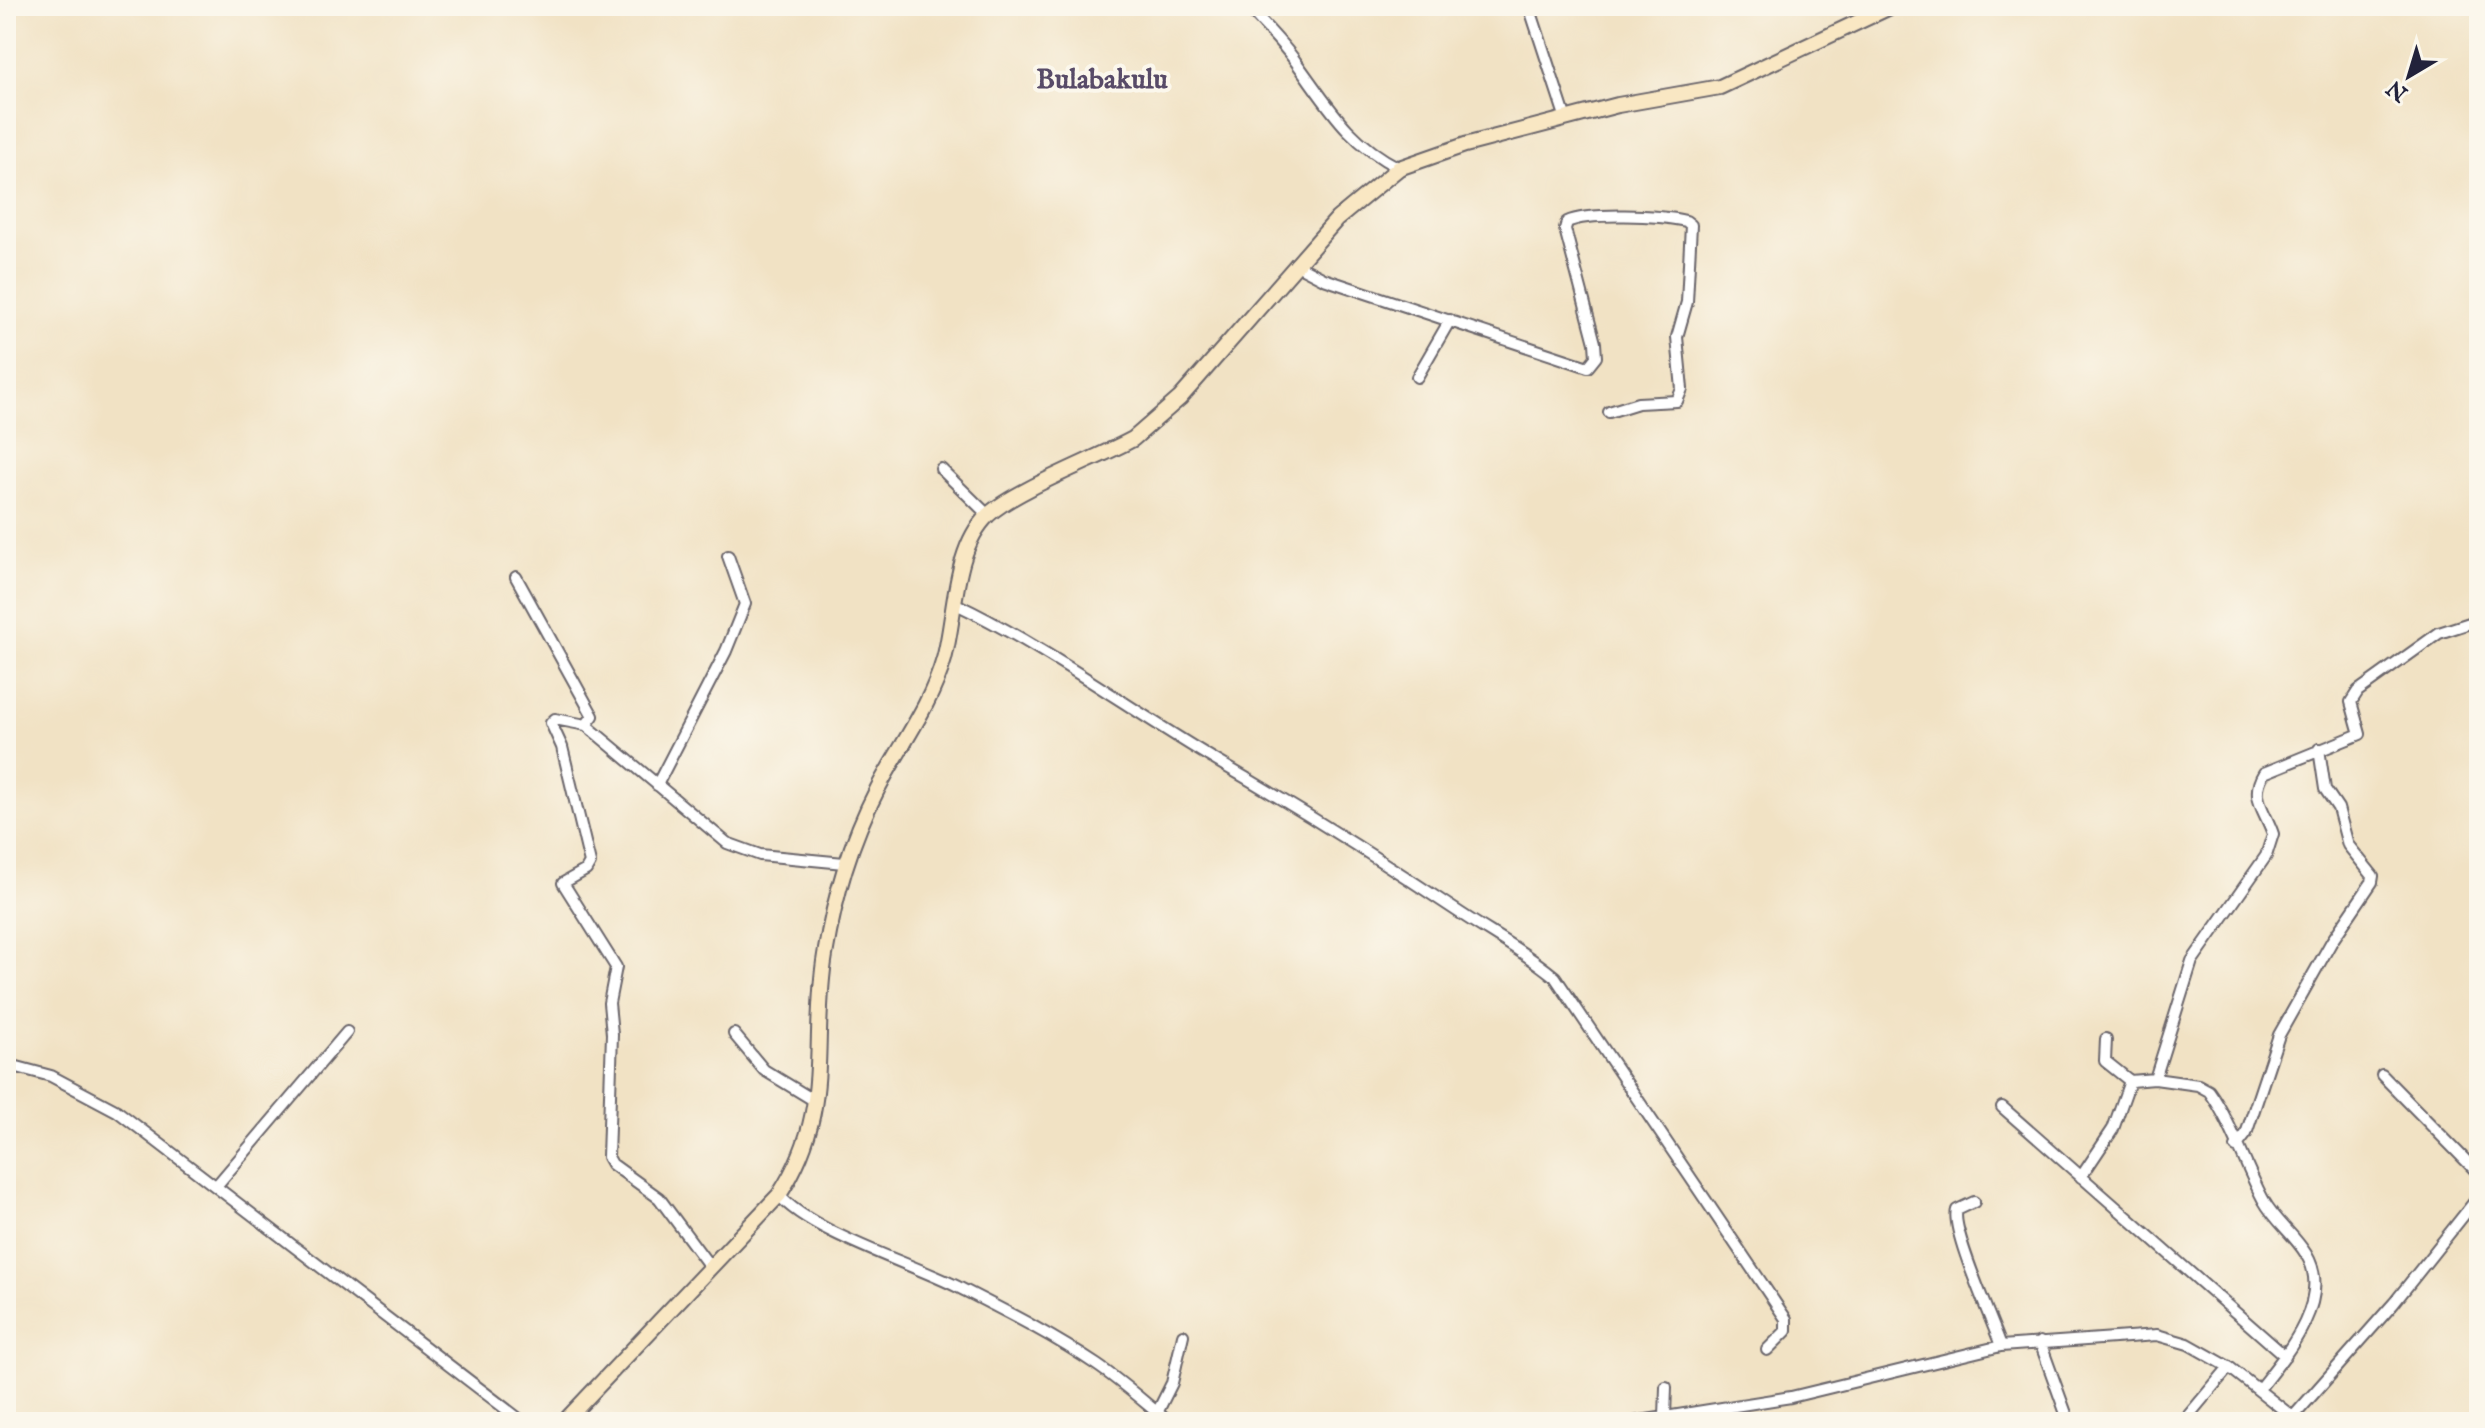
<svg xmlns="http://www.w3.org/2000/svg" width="2485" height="1428" viewBox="0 0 2485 1428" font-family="'IM FELL English',serif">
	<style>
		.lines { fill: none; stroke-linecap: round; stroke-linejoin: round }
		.street-casing { stroke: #6a656b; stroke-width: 14 }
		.secondary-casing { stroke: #6a656b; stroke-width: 18 }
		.street { stroke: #fff; stroke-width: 10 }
		.secondary { stroke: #f9e7c3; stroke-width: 14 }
		.labels { text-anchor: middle; stroke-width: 8; stroke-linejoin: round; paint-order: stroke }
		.quarter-label { font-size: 28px; font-weight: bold; fill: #584b68; stroke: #fbf7ec }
	</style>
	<rect width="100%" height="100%" fill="#fbf7ec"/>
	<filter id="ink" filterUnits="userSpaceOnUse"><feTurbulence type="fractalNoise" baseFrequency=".0125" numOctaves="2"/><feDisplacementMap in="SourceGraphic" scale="16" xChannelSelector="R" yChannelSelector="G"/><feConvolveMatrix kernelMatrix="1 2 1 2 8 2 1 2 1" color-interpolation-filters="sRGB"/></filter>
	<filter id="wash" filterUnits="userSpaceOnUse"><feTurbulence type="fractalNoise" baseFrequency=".006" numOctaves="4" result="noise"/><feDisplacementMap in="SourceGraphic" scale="32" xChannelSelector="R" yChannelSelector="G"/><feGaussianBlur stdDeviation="1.8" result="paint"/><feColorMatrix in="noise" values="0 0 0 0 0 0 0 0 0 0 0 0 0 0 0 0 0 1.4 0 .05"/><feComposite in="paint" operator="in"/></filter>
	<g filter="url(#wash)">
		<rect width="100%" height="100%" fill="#f1e2c4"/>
	</g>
	<g filter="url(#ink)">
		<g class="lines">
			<defs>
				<path id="street" d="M1247 6C1263 24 1282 42 1296 62 1329 107 1348 142 1399 168
					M1529 6 1566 119
					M1295 264 1324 279 1588 367 1596 357 1595 343 1565 229 1567 222C1588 212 1660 215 1686 221L1691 225 1687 302 1677 337 1682 389 1677 401 1638 403 1609 412
					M1417 377 1450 320
					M941 469 988 515
					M516 577 593 716 586 725 555 719 551 723 562 747 590 863 586 870 563 883 616 967 609 1003 612 1034 608 1157 612 1164 659 1198 711 1268
					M956 604C1048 648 1129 709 1217 761 1298 808 1376 857 1454 909 1491 934 1520 948 1555 977L1786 1319V1331L1767 1350
					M586 725 727 843 760 855 844 863
					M657 785 726 651 745 604 728 556
					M734 1034 764 1070 815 1101
					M6 1064 51 1076 117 1111 523 1422
					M2382 1075 2479 1174
					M2130 1081 2155 1079
					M2002 1107 2285 1356
					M2236 1147 2246 1134 2279 1035 2332 941 2372 882 2373 876 2348 845 2338 808 2325 789 2319 749
					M2081 1177 2113 1129 2130 1081 2105 1061 2106 1039
					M217 1185 347 1032
					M779 1195C810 1232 911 1263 958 1287 1005 1311 1053 1335 1097 1365 1122 1382 1145 1403 1169 1422
					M1974 1202 1957 1210C1950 1228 1992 1320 2001 1346
					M2040 1342 2069 1422
					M2259 1389C2286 1355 2334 1299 2306 1254 2294 1234 2275 1221 2264 1201 2245 1166 2232 1123 2209 1091L2198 1085 2155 1079 2192 961 2266 856 2273 834C2265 810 2249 797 2264 773L2360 734 2351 702 2358 691 2439 633 2479 620
					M1157 1413 1172 1383 1183 1335
					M1665 1417 1666 1387
					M2293 1417 2394 1303 2479 1196
					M1634 1422 1791 1397 2001 1346 2157 1335 2188 1344 2229 1367 2299 1422
					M1716 1422 1721 1410 1731 1422
					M2183 1422 2229 1367"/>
				<path id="secondary" d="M564 1422 779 1195C835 1109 810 1046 825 955 835 895 850 842 878 788 900 746 931 705 944 659 956 615 953 549 988 515 1015 490 1096 459 1133 439L1180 398 1337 219 1399 168 1465 145 1618 105 1720 87 1892 6"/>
			</defs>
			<!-- street casing -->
			<use href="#street" class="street-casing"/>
			<!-- secondary casing -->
			<use href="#secondary" class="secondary-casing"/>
			<!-- street -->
			<use href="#street" class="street"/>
			<!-- secondary -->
			<use href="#secondary" class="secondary"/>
		</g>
	</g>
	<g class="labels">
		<!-- quarter labels -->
		<g class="quarter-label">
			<text x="1102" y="88">Bulabakulu</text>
		</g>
	</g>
	<!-- margin -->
	<rect width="2485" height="1428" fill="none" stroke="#fbf7ec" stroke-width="32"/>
	<!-- north arrow -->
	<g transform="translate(2409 76) rotate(218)" stroke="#fbf7ec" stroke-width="6" paint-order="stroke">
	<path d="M0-6L14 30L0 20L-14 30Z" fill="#22223b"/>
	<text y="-12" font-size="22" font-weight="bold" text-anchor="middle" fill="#22223b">N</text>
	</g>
</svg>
